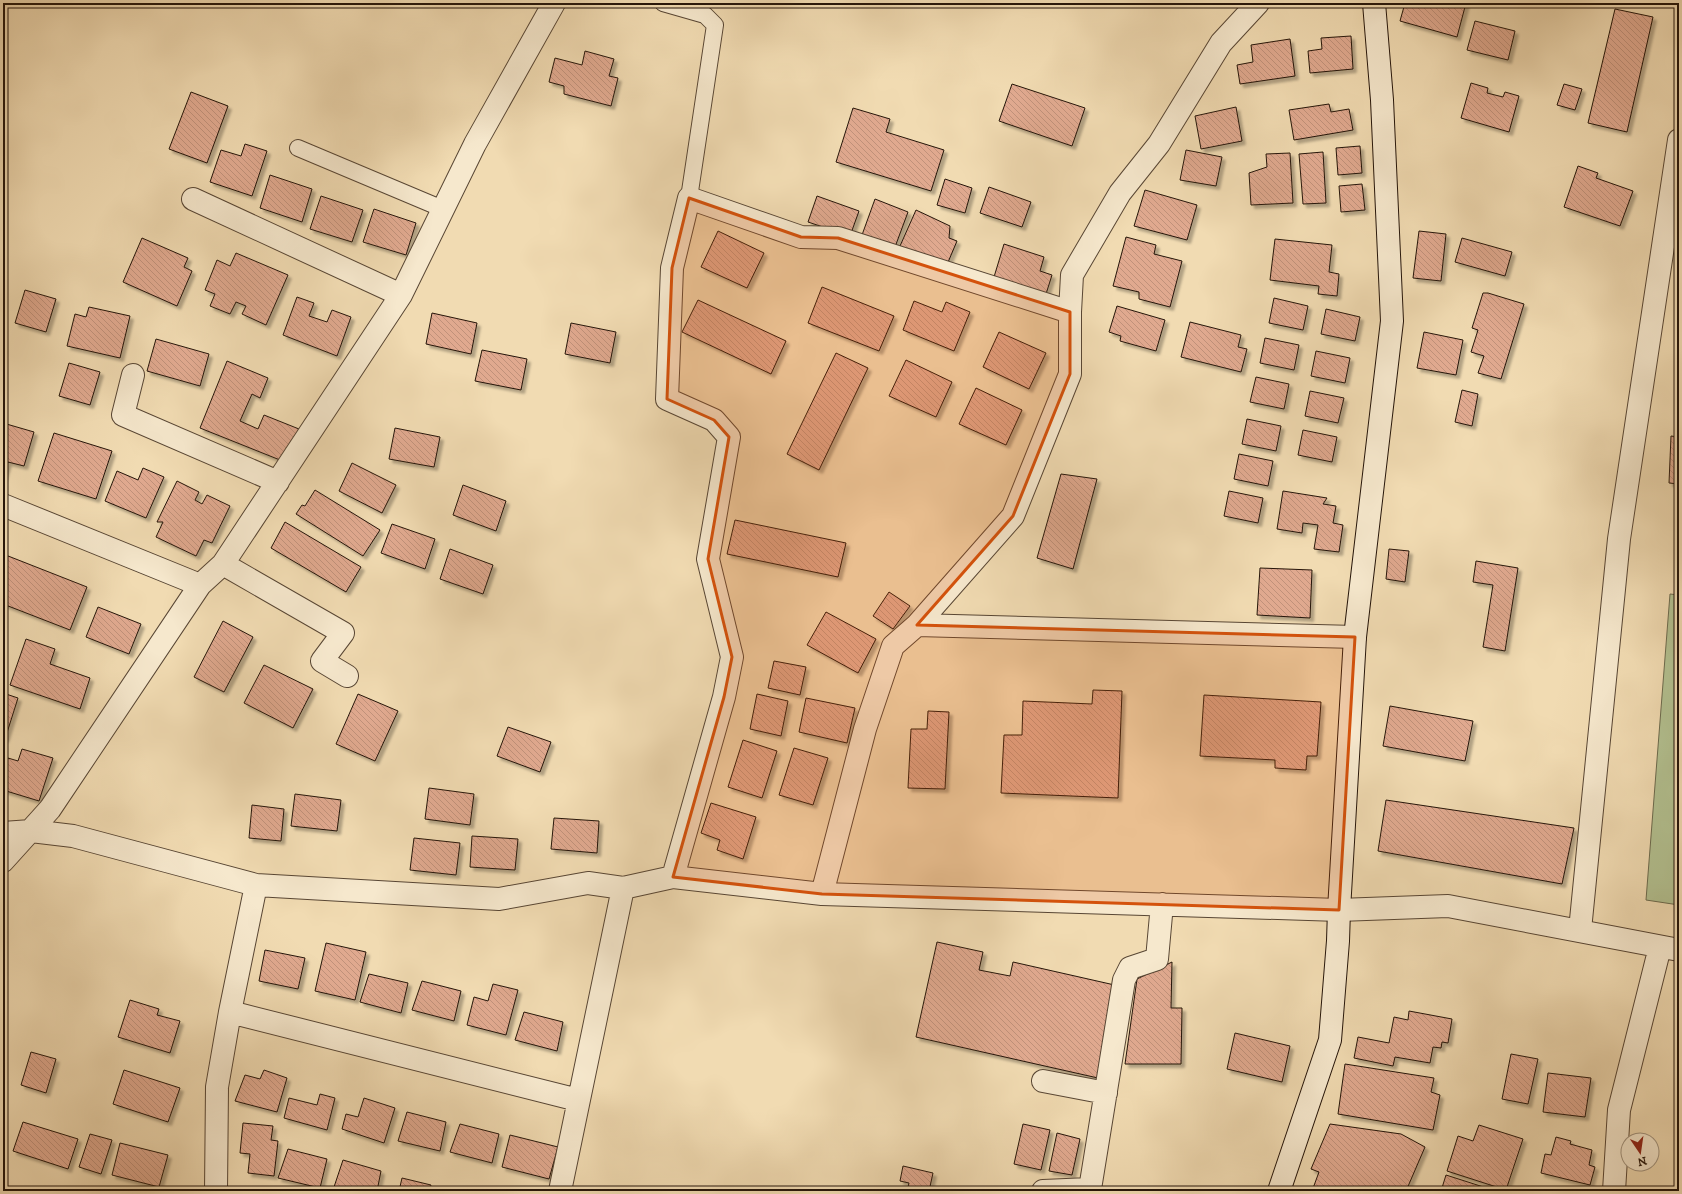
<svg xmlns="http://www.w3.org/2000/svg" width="1682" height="1194" viewBox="0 0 1682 1194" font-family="'IM FELL DW Pica',serif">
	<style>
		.green { fill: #b3c191; stroke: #6c6b4e }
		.building { fill: url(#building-back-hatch); stroke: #25150a; filter: url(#shadow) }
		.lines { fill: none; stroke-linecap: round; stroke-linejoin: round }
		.lane-casing { stroke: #584634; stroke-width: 18 }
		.street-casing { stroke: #584634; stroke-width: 24 }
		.secondary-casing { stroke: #25150a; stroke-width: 24 }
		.lane { stroke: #f6e8cd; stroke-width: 16 }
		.street { stroke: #f6e8cd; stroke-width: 22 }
		.secondary { stroke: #f6e8cd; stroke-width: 22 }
		.marked { fill: #d4520c; fill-opacity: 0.2; stroke: #d4520c; stroke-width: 3; stroke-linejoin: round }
	</style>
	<defs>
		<pattern id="building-back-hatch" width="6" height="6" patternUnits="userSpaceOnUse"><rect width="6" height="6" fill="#e0a98f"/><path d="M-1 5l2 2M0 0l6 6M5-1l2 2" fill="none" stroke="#c0917a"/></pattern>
		<filter id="shadow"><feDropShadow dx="3.5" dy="3.5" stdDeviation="1" flood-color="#0004"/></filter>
	</defs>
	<rect width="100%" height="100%" fill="#f1dbb2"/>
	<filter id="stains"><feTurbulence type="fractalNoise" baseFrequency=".005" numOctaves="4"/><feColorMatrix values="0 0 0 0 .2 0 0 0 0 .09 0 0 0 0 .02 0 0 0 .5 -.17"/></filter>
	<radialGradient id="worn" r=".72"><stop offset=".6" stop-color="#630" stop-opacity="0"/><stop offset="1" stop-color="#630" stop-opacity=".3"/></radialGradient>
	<!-- green -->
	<path class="green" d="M1670 594 1679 595V905L1646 900Z"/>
	<!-- building -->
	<path class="building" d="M1405 3 1429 4V3H1466L1457 37 1400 21Z
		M1615 9 1653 17 1627 132 1588 123Z
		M1475 21 1515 31 1508 60 1467 50Z
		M1351 36 1353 69 1310 73 1308 51 1322 49 1321 38Z
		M1290 39 1295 76 1240 84 1237 65 1253 62 1251 45Z
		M585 51 614 59 609 76 618 78 611 106 564 94V86L549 82 555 58 582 65Z
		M1471 83 1488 88 1487 93 1503 97 1505 92 1519 96 1509 132 1461 118Z
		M1012 84 1085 108 1072 146 999 121Z
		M1564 84 1582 89 1575 110 1557 105Z
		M191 92 228 106 207 163 169 149Z
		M1329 104 1331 112 1349 109 1353 130 1294 140 1289 110Z
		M1236 107 1242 141 1201 149 1195 116Z
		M853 108 890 119 886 132 944 150 931 191 836 162Z
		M245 144 267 151 252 196 210 182 221 150 241 156Z
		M1360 146 1362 173 1338 175 1336 148Z
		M1186 150 1222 157 1216 186 1180 180Z
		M1323 152 1326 203 1303 204 1299 154Z
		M1290 153 1293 203 1251 205 1249 173 1267 167 1266 154Z
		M1578 166 1598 173 1596 178 1633 191 1620 226 1564 207Z
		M270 175 312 189 302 222 260 208Z
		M945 179 972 188 965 213 937 205Z
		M1362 184 1365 210 1341 212 1339 186Z
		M989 187 1031 202 1022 227 980 213Z
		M1145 190 1197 205 1187 240 1134 226Z
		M321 196 363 210 352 242 310 229Z
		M817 196 859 211 850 236 808 222Z
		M875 199 908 212 895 247 862 235Z
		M374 209 416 223 406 255 363 242Z
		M916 210 950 226 949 238 957 241 946 267 900 246Z
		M718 231 764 253 747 288 701 267Z
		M1419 231 1446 234 1441 281 1413 278Z
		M1126 237 1156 245 1154 254 1182 261 1170 307 1139 299V292L1113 286Z
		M142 238 188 258 184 267 192 271 177 306 123 282Z
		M1462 238 1512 252 1505 276 1455 262Z
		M1275 239 1332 245 1329 272 1339 274 1337 296 1318 294 1319 286 1270 280Z
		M1004 244 1044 257 1040 271 1052 275 1046 294 994 277Z
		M236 253 288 275 266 325 242 314 246 306 236 302 230 314 210 306 215 294 205 290 217 260 230 266Z
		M822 287 894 316 879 351 808 323Z
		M25 290 56 299 46 332 15 323Z
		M1483 293H1488L1524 304 1501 379 1478 373 1484 356 1471 352 1478 330 1472 328Z
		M297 297 314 303 309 316 327 322 332 310 351 317 337 356 283 335Z
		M1274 298 1308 306 1303 330 1269 323Z
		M698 300 786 341 771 374 682 332Z
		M914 301 942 312 946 302 970 312 954 351 903 330Z
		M1117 306 1165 320 1156 351 1120 341 1121 336 1109 332Z
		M89 307 130 316 120 358 67 346 75 314 86 317Z
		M1326 309 1360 317 1355 341 1321 334Z
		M432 313 477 323 471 354 426 344Z
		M1190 322 1241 335 1238 347 1247 349 1241 372 1181 357Z
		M571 323 616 332 610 363 565 354Z
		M999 332 1046 353 1029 389 983 367Z
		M1424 332 1463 340 1456 375 1417 368Z
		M1265 338 1299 345 1294 370 1260 363Z
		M156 339 209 354 200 386 147 371Z
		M482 350 527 359 521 390 475 381Z
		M1316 351 1350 358 1345 383 1311 376Z
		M836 353 868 368 819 470 787 454Z
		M906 360 952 382 936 417 889 396Z
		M227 361 268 378 260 398 252 394 240 421 258 429 264 415 299 429 285 462 200 428Z
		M69 363 100 372 90 405 59 396Z
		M1256 377 1289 384 1284 409 1250 402Z
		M976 388 1022 410 1006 445 959 424Z
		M1462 390 1478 394 1472 426 1455 422Z
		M1310 391 1344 398 1338 423 1305 416Z
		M1247 419 1281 426 1276 451 1242 444Z
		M3 423 34 432 24 466 8 462 3 478Z
		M395 428 440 437 434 467 389 459Z
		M1303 430 1337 437 1332 462 1298 455Z
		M54 433 112 451 96 499 38 481Z
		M1671 436 1679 437V484L1669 483Z
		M1239 454 1273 461 1268 486 1234 479Z
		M352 463 396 485 382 513 339 491Z
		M143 468 164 477 146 518 105 501 117 471 138 480Z
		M1061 474 1097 479 1073 569 1037 558Z
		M177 481 199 492 195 500 202 504 207 495 230 506 212 543 204 540 196 556 156 537 163 522H157Z
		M463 485 506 501 496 531 453 515Z
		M315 490 380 530 363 556 296 514 302 505 305 506Z
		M1229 491 1263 498 1258 523 1224 516Z
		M1283 491 1327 498 1323 504 1336 506 1333 523 1343 525 1339 552 1314 549 1318 525 1303 523 1302 533 1277 529Z
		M735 520 846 543 838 577 727 554Z
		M285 522 361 567 346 592 271 548Z
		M392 524 435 539 425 569 381 553Z
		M450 549 493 565 483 594 440 579Z
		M1389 549 1409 551 1405 582 1386 579Z
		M3 554 87 587 70 630 3 604Z
		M1476 561 1518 568 1505 651 1483 647 1493 585 1473 582Z
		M1260 568 1312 570 1310 618 1257 615Z
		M889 592 910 606 893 629 873 616Z
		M98 607 141 624 129 654 86 637Z
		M826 612 876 639 858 673 807 645Z
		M223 621 253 637 224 692 194 677Z
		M26 639 55 649 50 664 90 678 80 709 10 685Z
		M774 661 806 667 800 695 768 688Z
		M264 665 313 689 293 728 244 703Z
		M1093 690 1122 691 1118 798 1001 793 1004 735H1022L1023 701 1092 704Z
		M3 693 18 698 5 739 3 738Z
		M358 694 398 711 375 761 336 744Z
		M757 694 788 701 781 736 750 729Z
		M1204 695 1321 702 1317 756H1307L1306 770 1275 768V760L1200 756Z
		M806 698 855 708 847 743 799 732Z
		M1390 706 1473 721 1465 761 1383 746Z
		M928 711 949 712 945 789 908 788 911 729H927Z
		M508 727 551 742 540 772 497 756Z
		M743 740 777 751 762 798 728 787Z
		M794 748 828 758 813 805 779 795Z
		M22 749 53 758 39 801 3 790V776L8 758 18 761Z
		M429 788 474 794 470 825 425 819Z
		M295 794 341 800 337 831 291 826Z
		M1386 800 1574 828 1562 884 1378 851Z
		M711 803 756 817 743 859 717 850 720 840 701 833Z
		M252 805 284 809 281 841 249 838Z
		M554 818 599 821 597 853 551 849Z
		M472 836 518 839 515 870 470 867Z
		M414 838 460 843 456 875 410 870Z
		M937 942 983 952 979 970 1010 976 1013 962 1119 986 1098 1078 916 1037Z
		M326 943 366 952 355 1000 315 991Z
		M265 950 305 958 298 989 259 981Z
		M1172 962 1171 1008H1182L1181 1064H1125L1137 979Z
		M369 974 408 983 401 1013 360 1002Z
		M422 981 461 991 454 1021 412 1010Z
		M493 984 518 990 506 1035 467 1025 474 997 488 1001Z
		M130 1000 159 1009 157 1015 180 1021 170 1053 118 1037Z
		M1409 1011 1452 1019 1448 1043 1442 1042 1441 1048 1433 1047 1430 1063 1395 1057 1393 1066 1354 1058 1358 1037 1389 1043 1394 1017 1408 1020Z
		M524 1012 563 1022 557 1051 515 1040Z
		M1235 1033 1290 1046 1282 1082 1227 1069Z
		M31 1052 56 1059 46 1093 21 1085Z
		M1511 1054 1538 1059 1528 1104 1502 1099Z
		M1345 1064 1434 1078 1431 1092 1440 1095 1433 1130 1338 1114Z
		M124 1070 180 1088 168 1122 113 1104Z
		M264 1070 287 1078 277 1112 235 1101 245 1075 260 1079Z
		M1548 1073 1591 1078 1585 1117 1543 1112Z
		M320 1094 335 1098 327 1130 284 1118 289 1098 317 1105Z
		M364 1098 395 1108 384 1143 342 1129 346 1114 358 1117Z
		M407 1112 446 1122 440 1151 398 1141Z
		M23 1122 78 1139 68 1169 13 1151Z
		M243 1123 273 1126 271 1140 278 1141 274 1176 248 1173 250 1154 240 1153Z
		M460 1124 499 1134 492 1163 450 1152Z
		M1023 1124 1050 1130 1041 1170 1014 1164Z
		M1330 1124 1401 1134 1425 1147 1406 1191H1312L1319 1172 1311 1169Z
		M1479 1125 1523 1139 1506 1190 1447 1171 1458 1136 1473 1141Z
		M1057 1133 1080 1139 1072 1175 1049 1171Z
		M90 1134 112 1140 101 1174 79 1167Z
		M510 1135 558 1147 549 1179 502 1167Z
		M1556 1137 1571 1141 1570 1144 1592 1150 1589 1165 1595 1167 1590 1185 1541 1173 1545 1154 1551 1155Z
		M120 1143 168 1155 159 1187 112 1175Z
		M288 1149 327 1159 320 1188 278 1178Z
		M343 1160 381 1171 377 1191H339L333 1190Z
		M903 1166 933 1173 929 1191H907L909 1183 900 1181Z
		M1446 1175 1496 1191H1441Z
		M402 1178 431 1185 429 1191H399Z"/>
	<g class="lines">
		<defs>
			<path id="lane" d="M663 3 705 15 715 25 689 198
				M298 148 443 209"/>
			<path id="street" d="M193 199 401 295
				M133 375 123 415 278 482
				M3 505 200 585
				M223 564 343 633 322 661 347 676
				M917 625 1355 637
				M3 833 31 831 73 836 256 885 499 899 588 883 623 888 673 877 822 894 1339 910 1448 906 1679 950
				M3 861 50 809 200 585 223 564 401 295 475 144 554 3
				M673 877 724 697 732 657 708 559 729 437 714 420 667 399 672 268 689 198 801 237 838 238 1070 312
				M822 894 865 729 893 646 917 625 1013 516 1070 374V312L1072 275 1120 193 1159 144 1221 43 1258 3
				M1580 930 1619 539 1679 140
				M230 1012 578 1100
				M1043 1081 1106 1093
				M216 1191 217 1087 230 1012 256 885
				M560 1191 623 888
				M1043 1191 1090 1189 1124 980 1130 968 1157 959 1162 904
				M1614 1191 1619 1110 1660 947"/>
			<path id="secondary" d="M1279 1191 1330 1040 1338 941 1339 910 1355 637 1392 321 1382 100 1374 3"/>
		</defs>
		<!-- lane casing -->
		<use href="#lane" class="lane-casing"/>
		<!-- street casing -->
		<use href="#street" class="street-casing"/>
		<!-- secondary casing -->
		<use href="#secondary" class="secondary-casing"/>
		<!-- lane -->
		<use href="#lane" class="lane"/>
		<!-- street -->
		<use href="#street" class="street"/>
		<!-- secondary -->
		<use href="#secondary" class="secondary"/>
	</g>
	<!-- marked area -->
	<path class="marked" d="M689 198 801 237 838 238 1070 312V374L1013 516 917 625 1355 637 1339 910 822 894 673 877 724 697 732 657 708 559 729 437 714 420 667 399 672 268Z"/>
	<!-- margin -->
	<rect width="1682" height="1194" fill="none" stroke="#f1dbb2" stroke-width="16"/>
	<rect x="4" y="4" width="1674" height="1186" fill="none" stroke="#25150a" stroke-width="2"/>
	<rect x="8" y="8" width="1666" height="1178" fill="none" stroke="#25150a"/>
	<!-- north arrow -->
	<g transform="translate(1640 1152) rotate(167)"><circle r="19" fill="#f6e8cd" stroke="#a2947f"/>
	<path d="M0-3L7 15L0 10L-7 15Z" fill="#8f2418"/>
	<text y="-6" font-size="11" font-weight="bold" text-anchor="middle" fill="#25150a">N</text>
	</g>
	<rect width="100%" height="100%" filter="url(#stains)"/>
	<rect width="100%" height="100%" fill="url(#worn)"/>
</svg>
